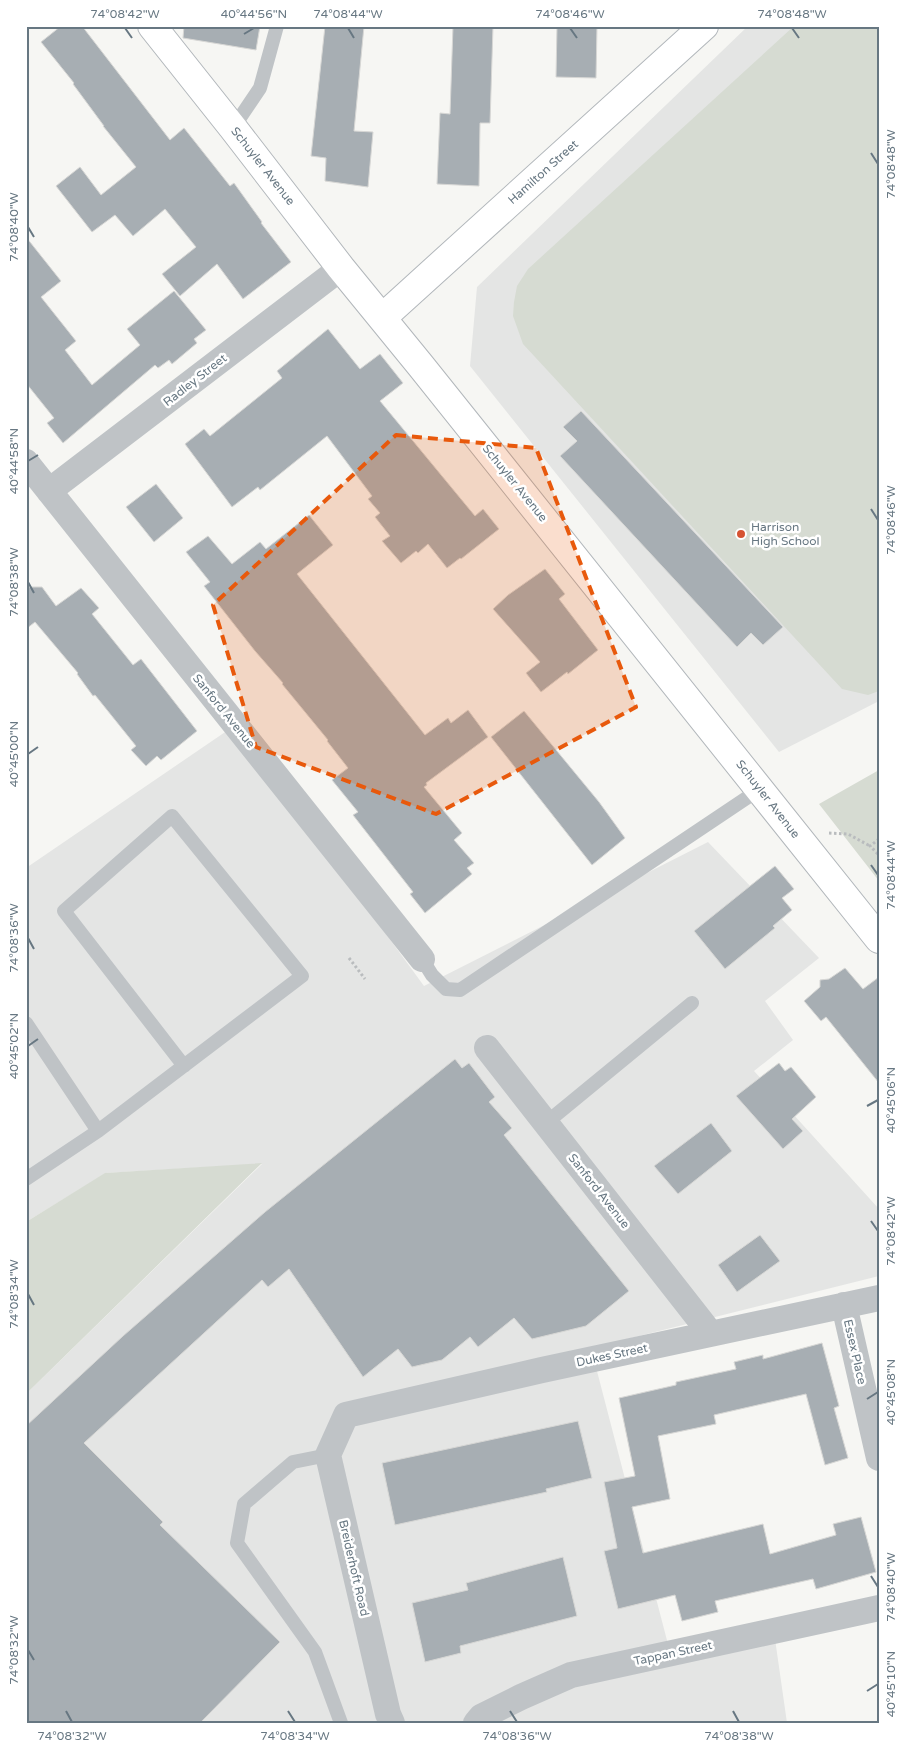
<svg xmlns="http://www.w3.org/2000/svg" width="905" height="1749" viewBox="0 0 905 1749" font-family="'Varela Round',sans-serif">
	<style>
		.built { fill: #e4e5e4 }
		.green { fill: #d6dbd2 }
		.building { fill: #a7aeb3; stroke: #d7d7d5 }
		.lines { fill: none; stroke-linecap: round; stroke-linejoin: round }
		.secondary-casing { stroke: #b2b7bb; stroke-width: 30 }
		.path { stroke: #b9bcbe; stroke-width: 3; stroke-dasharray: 2.5 2.5; stroke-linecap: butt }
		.lane { stroke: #bfc3c6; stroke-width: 14 }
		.street { stroke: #bfc3c6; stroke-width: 26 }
		.secondary { stroke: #fff; stroke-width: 28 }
		.marked { fill: #e8590c; fill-opacity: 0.2; stroke: #e8590c; stroke-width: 4; stroke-dasharray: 10 6; stroke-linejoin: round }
		.ticks { fill: none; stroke: #677782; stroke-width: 2 }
		.poi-dot { fill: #d65333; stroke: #fff; stroke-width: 2 }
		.labels { text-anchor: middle; stroke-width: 5; stroke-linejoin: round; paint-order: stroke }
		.street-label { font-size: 12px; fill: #677782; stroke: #fff }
		.poi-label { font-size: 12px; fill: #677782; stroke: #fff; text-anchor: start }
		.neatline { fill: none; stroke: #677782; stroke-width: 2 }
		.ticks-label { font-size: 12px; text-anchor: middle; fill: #677782 }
	</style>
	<rect width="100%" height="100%" fill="#f6f6f3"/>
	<!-- built -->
	<path class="built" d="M748 26H879V701L779 752 470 366 477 287Z
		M234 726 424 986 708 842 819 958 765 1001 793 1040 754 1071 879 1209V1276L591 1348 670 1652 774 1632 787 1723H26V1394L262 1164 106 1173 26 1222V868Z"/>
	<!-- green -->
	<path class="green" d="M794 26H879V691L868 695 842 689 523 344 513 316 514 302 517 286 528 269Z
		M879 770V881L819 804Z
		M262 1163 26 1394V1222L105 1173Z"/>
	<!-- building -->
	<path class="building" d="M61 26H82L170 140 184 128 230 186 234 183 262 222 261 223 291 262 243 299 217 264 180 296 162 274 196 247 165 209 133 236 115 215 92 232 56 186 80 167 101 195 136 167 103 126H104L73 84 74 83 41 42Z
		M184 26H260L256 50 183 38Z
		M325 26H364L354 131 373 132 368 187 325 181 326 158 311 156Z
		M453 26H493L490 123H480L479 186 437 184 440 113 450 114Z
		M557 26H597L596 78 556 77Z
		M26 237 61 281 41 297 76 341 65 350 92 385 140 345 127 329 174 291 206 330 194 339 197 343 172 364 169 360 158 368 155 365 63 443 47 423 54 418 26 383Z
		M328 329 360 369 380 354 403 383 380 401 475 516 483 509 499 529 461 559 460 558 447 568 428 544 418 553 416 551 401 563 382 541 390 536 375 517 380 513 368 499 372 496 327 436 260 490 258 487 232 507 185 444 204 429 210 436 282 378 277 371Z
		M581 411 783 627 763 645 751 633 737 647 560 456 577 441 563 427Z
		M156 484 183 518 154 542 126 507Z
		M309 515 333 545 297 574 425 735 448 718 451 723 468 710 488 737 426 783 427 785 424 787 462 833 454 840 474 863 467 868 472 874 425 913 410 894 413 892 353 815 358 812 332 780 348 768 327 741 328 740 282 684 283 683 255 651 204 586 210 582 186 552 208 536 232 564 260 542 266 549Z
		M545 569 565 594 559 599 598 650 568 674 567 672 541 692 526 673 540 662 493 609 508 595Z
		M26 587H42L56 606 81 588 99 608 92 614 133 665 141 659 197 731 161 760 157 756 146 766 131 750 136 746 95 695 93 696 77 674 78 673 35 622 26 629Z
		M524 711 599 802 625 838 592 865 491 737Z
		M775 866 794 889 782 898 792 910 773 926 775 928 725 969 694 931Z
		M845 968 863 989 879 977V1083L826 1017 821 1021 804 1001 820 987V980L829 979Z
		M455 1059 462 1068 469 1063 495 1097 489 1102 512 1128 504 1135 629 1291 586 1326 532 1339 514 1318 478 1347 470 1337 442 1360 412 1367 398 1349 363 1377 289 1269 268 1287 262 1280 84 1443 163 1522 160 1525 280 1642 200 1723H26V1426L123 1336 265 1212Z
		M779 1063 785 1071 791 1067 816 1097 792 1119 803 1131 783 1149 736 1096Z
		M711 1123 732 1151 678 1194 654 1166Z
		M760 1235 780 1261 737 1292 718 1265Z
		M822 1343 839 1406 834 1408 848 1458 825 1465 806 1394 714 1415 716 1424 658 1436 670 1499 632 1507 643 1553 763 1524 770 1554 836 1535 833 1524 861 1517 876 1572 816 1589 813 1579 715 1601 718 1612 682 1621 675 1595 618 1609 604 1551 617 1548 604 1482 635 1476 619 1398 676 1385V1382L736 1369 734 1362 763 1355V1359Z
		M578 1421 592 1478 546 1489 547 1492 395 1525 382 1463Z
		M563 1557 577 1616 460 1646 461 1653 425 1662 412 1603 468 1590 466 1583Z"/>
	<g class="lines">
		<defs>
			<path id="secondary" d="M152 26 233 128 341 268 421 366 879 939
				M382 318 704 26"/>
		</defs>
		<!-- secondary casing -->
		<use href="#secondary" class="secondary-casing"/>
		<!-- path -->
		<path class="path" d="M829 833 848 834 870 846
			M879 839 870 846 879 855
			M349 958 365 979"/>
		<!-- lane -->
		<path class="lane" d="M233 128 260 88 277 26
			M422 959 432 975 446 989 460 990 760 789
			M26 1023 98 1131 302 976 172 816 64 911 184 1066
			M546 1123 692 1003
			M26 1179 98 1131
			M328 1455 293 1462 244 1504 237 1543 315 1652 341 1723"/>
		<!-- street -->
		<path class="street" d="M26 462 422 959
			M49 491 341 268
			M487 1048 711 1334
			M844 1305 879 1458
			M392 1723 388 1714 328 1455 346 1415 542 1370 879 1298
			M476 1723 481 1717 521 1697 571 1675 879 1608"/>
		<!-- secondary -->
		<use href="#secondary" class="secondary"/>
	</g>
	<!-- marked area -->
	<path class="marked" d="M396 435 536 448 636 707 436 814 256 747 213 605Z"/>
	<!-- ticks -->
	<path class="ticks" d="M125 28 132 38M348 28 354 38M570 28 577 38M792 28 799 38M244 34 254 28M871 153 878 164M28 227 34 237M28 461 38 455M871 509 878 520M28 582 34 593M28 754 38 747M871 865 878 875M28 938 34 949M28 1046 38 1039M867 1106 878 1100M871 1221 878 1231M28 1294 34 1305M867 1399 878 1392M871 1576 878 1587M28 1650 34 1660M867 1691 878 1684M66 1711 72 1722M288 1711 295 1722M510 1711 517 1722M733 1711 739 1722"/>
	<!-- markers -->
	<circle class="poi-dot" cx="741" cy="534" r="5"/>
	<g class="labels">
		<!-- street labels -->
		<g class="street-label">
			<text transform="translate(263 166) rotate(52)" y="4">Schuyler Avenue</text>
			<text transform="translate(543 172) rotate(-42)" y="4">Hamilton Street</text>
			<text transform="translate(195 380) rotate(-38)" y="4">Radley Street</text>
			<text transform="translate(515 483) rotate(51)" y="4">Schuyler Avenue</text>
			<text transform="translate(224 711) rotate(51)" y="4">Sanford Avenue</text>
			<text transform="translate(768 799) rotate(52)" y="4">Schuyler Avenue</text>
			<text transform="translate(599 1191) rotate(52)" y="4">Sanford Avenue</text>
			<text transform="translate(855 1352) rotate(77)" y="4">Essex Place</text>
			<text transform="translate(612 1355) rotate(-12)" y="4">Dukes Street</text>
			<text transform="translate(354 1568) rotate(77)" y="4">Breiderhoft Road</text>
			<text transform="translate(673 1653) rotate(-12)" y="4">Tappan Street</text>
		</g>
		<!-- poi labels -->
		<g class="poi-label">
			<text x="751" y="531">Harrison<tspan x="751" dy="14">High School</tspan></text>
		</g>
	</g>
	<!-- border -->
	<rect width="905" height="1749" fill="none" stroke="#ffffff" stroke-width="55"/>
	<rect x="28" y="28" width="850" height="1694" class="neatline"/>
	<g class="ticks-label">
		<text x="125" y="18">74°08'42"W</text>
		<text x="254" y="18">40°44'56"N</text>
		<text x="348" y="18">74°08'44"W</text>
		<text x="570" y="18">74°08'46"W</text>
		<text x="792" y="18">74°08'48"W</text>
		<text transform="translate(891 164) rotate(-90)" y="4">74°08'48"W</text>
		<text transform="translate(14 227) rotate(-90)" y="4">74°08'40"W</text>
		<text transform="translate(14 461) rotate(-90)" y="4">40°44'58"N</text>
		<text transform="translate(891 520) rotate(-90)" y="4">74°08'46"W</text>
		<text transform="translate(14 582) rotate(-90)" y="4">74°08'38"W</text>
		<text transform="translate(14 754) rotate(-90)" y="4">40°45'00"N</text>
		<text transform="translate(891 875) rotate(-90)" y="4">74°08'44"W</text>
		<text transform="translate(14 938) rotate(-90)" y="4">74°08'36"W</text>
		<text transform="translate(14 1046) rotate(-90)" y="4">40°45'02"N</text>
		<text transform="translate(891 1100) rotate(-90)" y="4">40°45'06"N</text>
		<text transform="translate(891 1231) rotate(-90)" y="4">74°08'42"W</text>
		<text transform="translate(14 1294) rotate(-90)" y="4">74°08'34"W</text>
		<text transform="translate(891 1392) rotate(-90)" y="4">40°45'08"N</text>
		<text transform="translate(891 1587) rotate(-90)" y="4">74°08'40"W</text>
		<text transform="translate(14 1650) rotate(-90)" y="4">74°08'32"W</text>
		<text transform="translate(891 1684) rotate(-90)" y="4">40°45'10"N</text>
		<text x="72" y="1740">74°08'32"W</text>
		<text x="295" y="1740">74°08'34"W</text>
		<text x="517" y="1740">74°08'36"W</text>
		<text x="739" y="1740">74°08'38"W</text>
	</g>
</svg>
